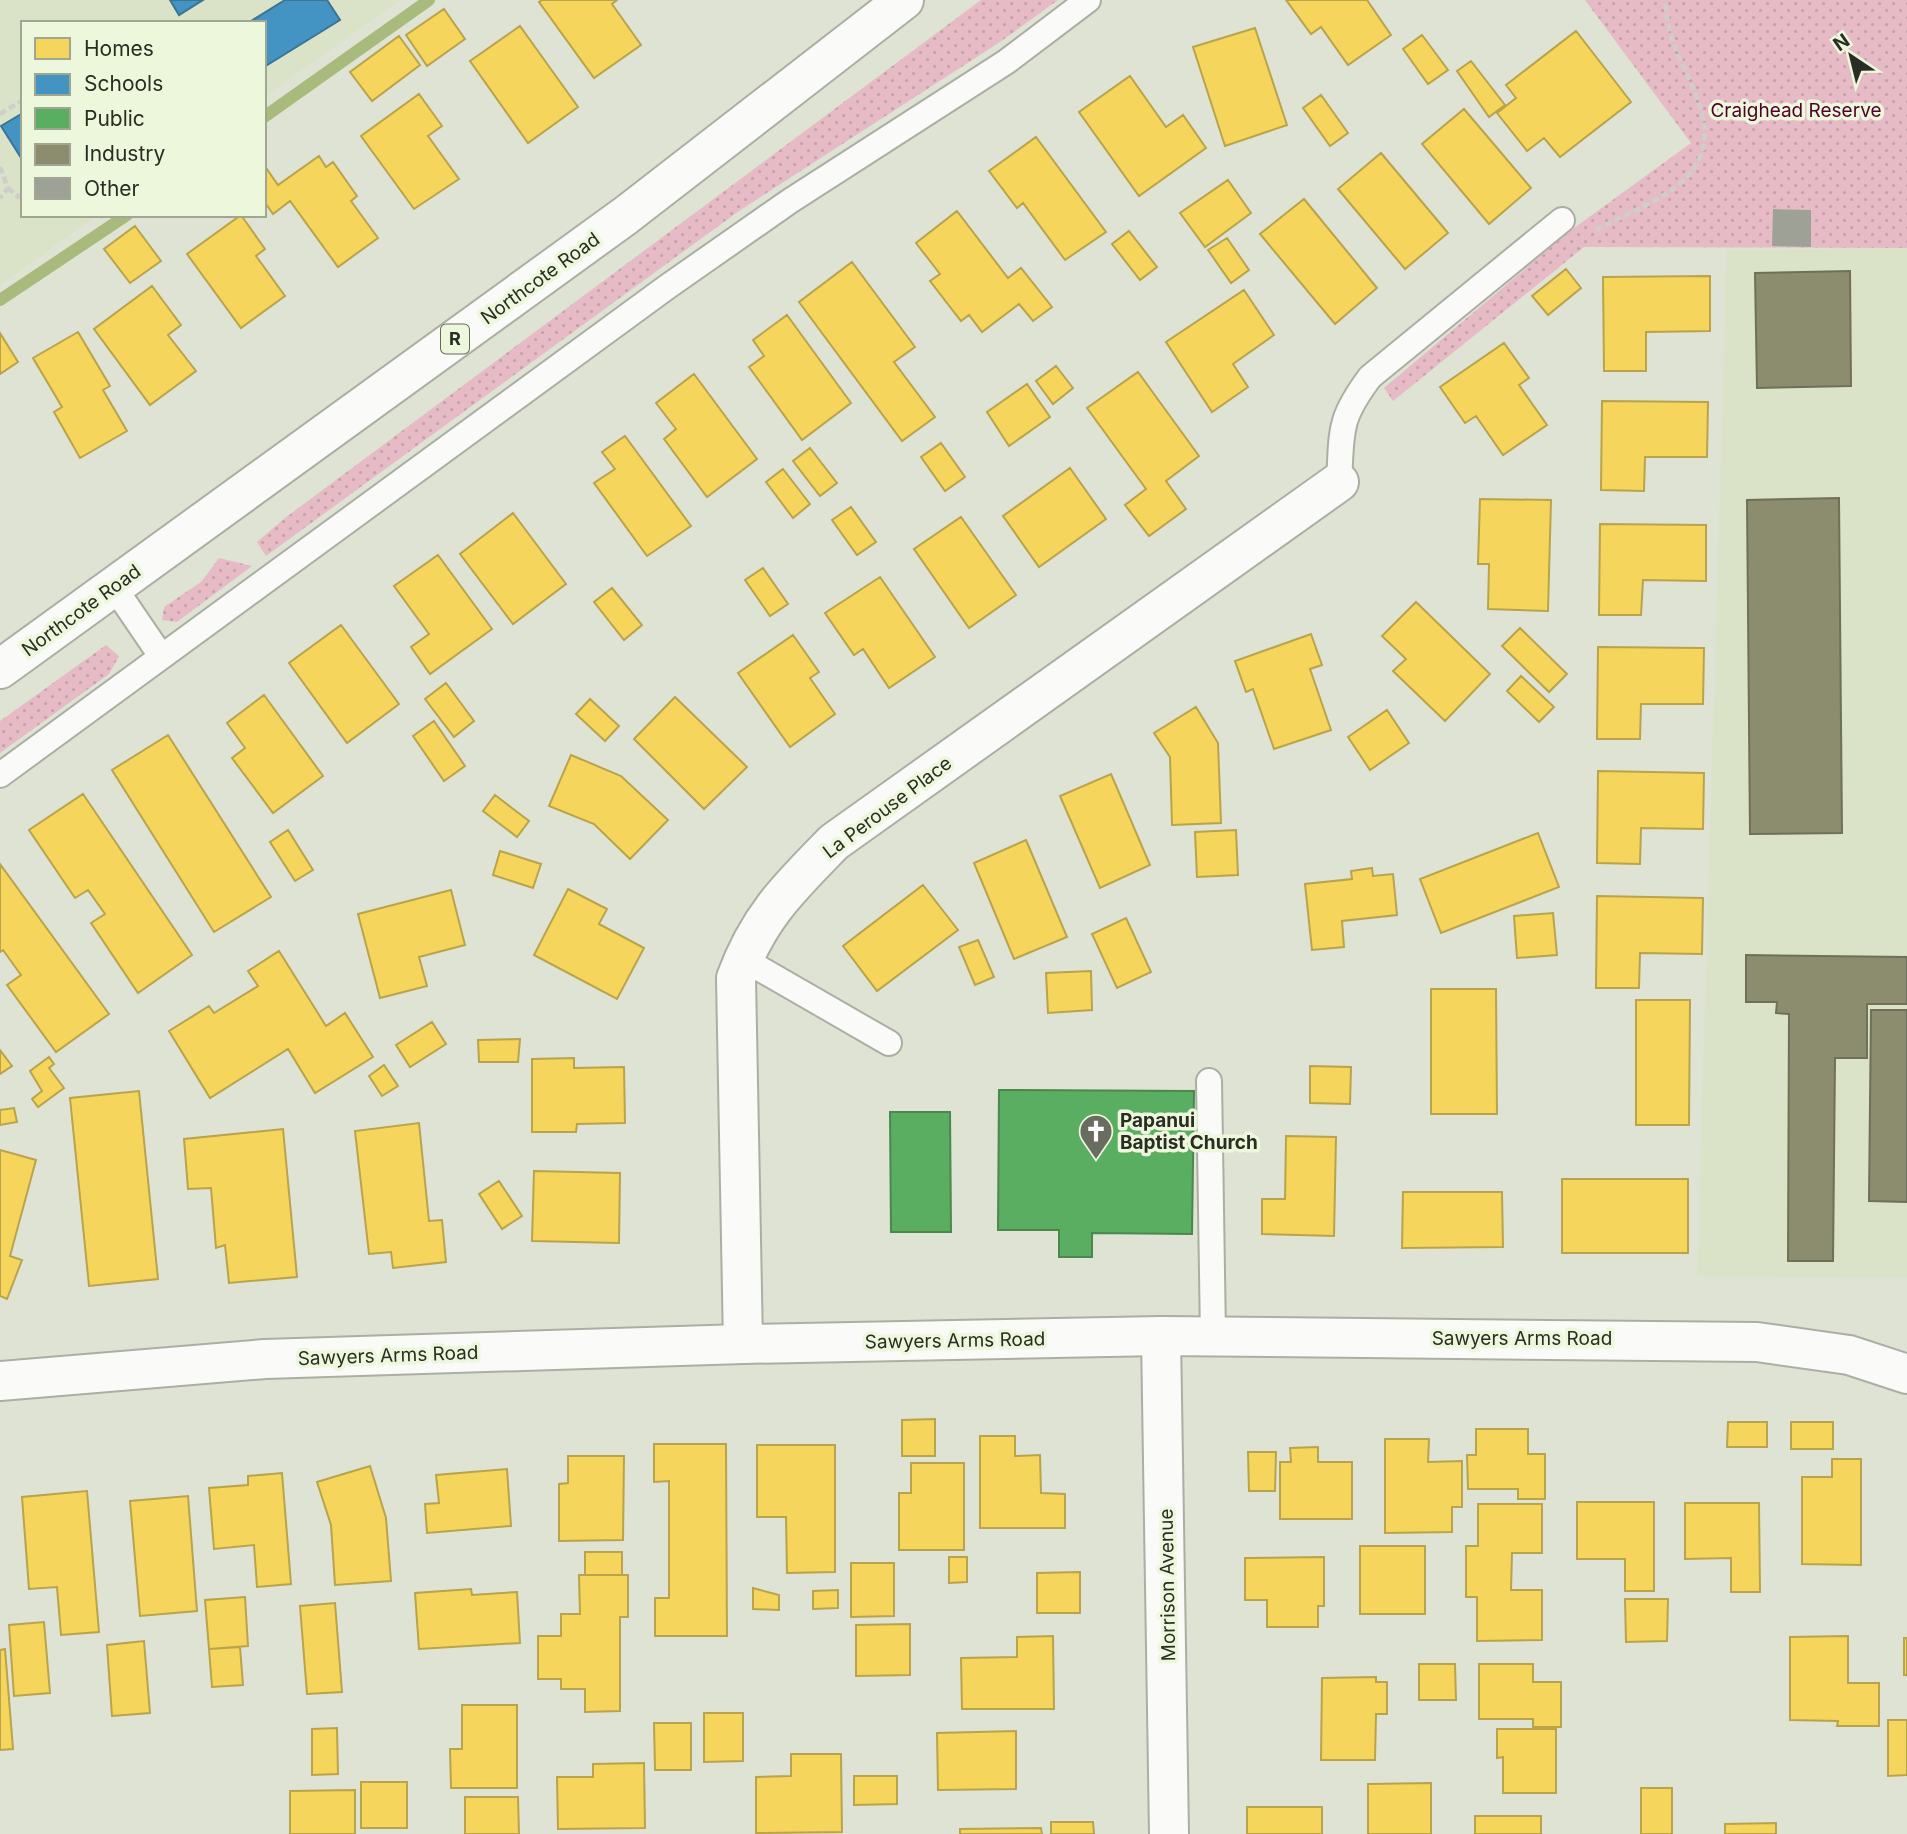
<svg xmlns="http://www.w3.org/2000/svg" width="1907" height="1834" viewBox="0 0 1907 1834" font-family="Inter,sans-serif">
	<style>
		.built { fill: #dae2c8 }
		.grass { fill: url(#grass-dots) }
		.homes { fill: #f6d55c; stroke: #b9a34b; stroke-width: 2 }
		.schools { fill: #4393c3; stroke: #3c7493; stroke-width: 2 }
		.public { fill: #5aae61; stroke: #4c874e; stroke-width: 2 }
		.industry { fill: #8c8c6e; stroke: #6f7058; stroke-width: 2 }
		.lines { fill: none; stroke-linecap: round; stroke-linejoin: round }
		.stream { stroke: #a8bb7c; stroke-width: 12 }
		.building { fill: #9ea296 }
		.service-casing { stroke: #abafa3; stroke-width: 28 }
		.minor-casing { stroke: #abafa3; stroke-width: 42 }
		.tertiary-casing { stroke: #abafa3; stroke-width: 42 }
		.primary-casing { stroke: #abafa3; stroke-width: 42 }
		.path { stroke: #cecfcb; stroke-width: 4.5; stroke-dasharray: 7 3.5; stroke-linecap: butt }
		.service { stroke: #fafbf9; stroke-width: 24 }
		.minor { stroke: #fafbf9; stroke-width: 38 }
		.tertiary { stroke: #fafbf9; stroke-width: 38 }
		.primary { stroke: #fafbf9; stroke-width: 38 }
		.labels { text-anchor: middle; stroke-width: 7; stroke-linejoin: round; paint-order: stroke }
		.shield { fill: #edf7db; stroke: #646a5a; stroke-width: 2 }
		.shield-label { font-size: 18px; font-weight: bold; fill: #2a2d23 }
		.park-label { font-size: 19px; fill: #50012b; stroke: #edf7db }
		.street-label { font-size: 19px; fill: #2a2d23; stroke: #edf7db }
		.poi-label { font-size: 19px; font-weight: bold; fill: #2a2d23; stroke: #edf7db; text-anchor: start }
	</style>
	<defs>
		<pattern id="grass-dots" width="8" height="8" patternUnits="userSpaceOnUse" patternTransform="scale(1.75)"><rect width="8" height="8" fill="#e6bbc5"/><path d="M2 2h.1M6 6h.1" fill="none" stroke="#c5a1a9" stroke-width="1.8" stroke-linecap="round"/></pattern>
	</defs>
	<rect width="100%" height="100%" fill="#dee3d4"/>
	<!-- built -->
	<path class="built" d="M0 0H400L264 97V23H23V215H98L0 285Z
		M1907 248V1278L1697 1276 1727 250Z"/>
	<!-- grass -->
	<path class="grass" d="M981 0H1058L1000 42 739 211 266 556 257 542 285 518Z
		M1585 0H1907V248L1584 247 1393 401 1384 388 1570 231 1691 143Z
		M219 558 252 566 177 622 162 620 164 607 201 582Z
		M106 645 119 656 109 674 0 753V721Z"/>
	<!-- homes -->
	<path class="homes" d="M542 0H617L612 4 641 45 594 78 539 2Z
		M1286 0H1367L1391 35 1348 65 1321 27 1311 34Z
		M444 9 465 39 427 66 406 35Z
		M520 26 578 107 528 143 470 61Z
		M1255 28 1287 125 1225 146 1193 47Z
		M1576 31 1631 102 1560 157 1544 138 1527 151 1497 113 1516 98 1506 85Z
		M1422 35 1448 70 1428 84 1403 49Z
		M399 36 420 65 372 101 350 72Z
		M1471 61 1505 105 1489 117 1457 71Z
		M1130 76 1166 127 1183 115 1206 148 1139 196 1079 112Z
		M419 94 442 126 428 136 459 179 414 209 361 136Z
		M1321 95 1348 133 1330 146 1303 108Z
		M1464 109 1531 188 1489 224 1422 144Z
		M1036 137 1106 232 1065 260 1023 203 1017 208 989 171Z
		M1381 153 1448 233 1405 269 1338 189Z
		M319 156 326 167 333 162 357 196 351 201 378 238 338 267 290 201 273 214 264 201V165L278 185Z
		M1228 180 1251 213 1205 247 1180 213Z
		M1304 199 1377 288 1335 324 1260 234Z
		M957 211 1008 278 1021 268 1052 307 1033 321 1019 304 982 332 969 315 961 321 930 281 940 274 916 243Z
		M241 215 265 249 256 256 285 296 241 328 187 254Z
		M135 226 161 261 130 283 104 249Z
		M1129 231 1157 267 1140 280 1112 244Z
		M1227 238 1249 270 1231 283 1208 250Z
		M852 262 915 347 894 362 935 417 902 441 799 302Z
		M1566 269 1581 288 1548 315 1532 296Z
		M1710 276V331L1646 332V371H1604L1603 277Z
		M152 286 181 325 168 335 196 371 150 405 94 329Z
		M1244 290 1274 335 1233 364 1248 387 1212 412 1166 342Z
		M787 315 851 403 802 440 749 367 764 356 753 340Z
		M78 332 110 386 103 390 127 431 80 458 54 412 62 407 33 358Z
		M0 333 18 362 0 374Z
		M1504 343 1529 378 1519 385 1547 425 1503 455 1476 416 1465 423 1440 387Z
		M1056 366 1073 388 1053 404 1036 381Z
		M1138 372 1199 456 1166 481 1186 509 1149 536 1125 505 1146 489 1087 408Z
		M694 374 757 459 707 497 664 439 676 429 656 403Z
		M1027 384 1050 417 1009 446 987 412Z
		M1602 401 1708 402 1707 457H1645L1644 491 1601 490Z
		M625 436 691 526 647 556 594 483 615 469 602 452Z
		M941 443 965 477 945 491 921 457Z
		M810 448 837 483 820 496 793 461Z
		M1070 468 1106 519 1039 567 1003 516Z
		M783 469 810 504 793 518 766 482Z
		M1480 499 1551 500 1548 611 1488 609 1489 564H1478Z
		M851 507 876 542 857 555 832 520Z
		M513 513 566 584 513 624 460 554Z
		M961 517 1016 595 969 628 914 549Z
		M1600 524 1706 525V581L1643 580 1641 615H1599Z
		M438 555 492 629 430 674 411 647 429 634 394 586Z
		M763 568 788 604 770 616 745 580Z
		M880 577 935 657 889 688 863 649 854 655 825 613Z
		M612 588 642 625 624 640 594 602Z
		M1416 602 1490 674 1445 721 1393 671 1406 659 1382 636Z
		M341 625 399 704 347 743 289 663Z
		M1520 628 1567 674 1549 692 1502 646Z
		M1311 634 1322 665 1310 669 1331 730 1274 749 1253 689 1246 692 1235 661Z
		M793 635 819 672 810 678 835 714 790 747 738 673Z
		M1598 647 1704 648 1703 704H1641L1640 739H1597Z
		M1521 676 1554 707 1539 722 1507 691Z
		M446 683 474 721 454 737 425 699Z
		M264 695 323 776 273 813 232 758 245 748 227 723Z
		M675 697 747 767 704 809 634 739Z
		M590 699 619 726 605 741 576 714Z
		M1196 707 1218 743 1221 823 1172 825 1170 757 1154 733Z
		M1387 710 1409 743 1370 770 1348 737Z
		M434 721 465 766 444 781 413 736Z
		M168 735 271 897 214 932 112 770Z
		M571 755 621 776 668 820 630 859 594 824 549 806Z
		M1598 771 1704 773 1703 829 1641 828 1640 864 1597 863Z
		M1111 774 1150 865 1100 888 1060 796Z
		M83 794 192 955 138 993 91 923 105 914 88 890 75 898 29 830Z
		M495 795 529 821 517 837 483 811Z
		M288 830 313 870 295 881 270 842Z
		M1236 830 1238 875 1197 877 1195 832Z
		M1538 833 1559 887 1441 933 1420 879Z
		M1026 840 1067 937 1014 959 974 863Z
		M500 851 541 864 533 888 493 875Z
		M0 864 109 1014 56 1052 7 985 21 975 3 950 0 952Z
		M1372 868 1373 876 1393 874 1397 915 1342 921 1344 947 1312 950 1305 884 1352 879 1351 871Z
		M923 885 958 930 877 991 843 946Z
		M568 889 607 909 599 924 644 948 617 999 534 955Z
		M451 890 465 945 419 957 427 986 380 998 358 914Z
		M1597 896 1703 898 1702 954 1640 953 1639 988H1596Z
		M1553 913 1557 955 1517 958 1514 916Z
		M1126 918 1151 972 1117 988 1092 934Z
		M978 940 994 977 975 985 959 947Z
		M279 951 326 1026 345 1013 373 1057 315 1093 288 1049 210 1098 169 1031 209 1006 214 1013 258 986 248 971Z
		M1091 971 1092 1010 1048 1013 1046 973Z
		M1431 989H1496L1497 1114H1431Z
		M1636 1000H1690L1689 1125H1636Z
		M432 1022 446 1044 410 1067 396 1045Z
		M520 1039 518 1062H479L478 1040Z
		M0 1050 12 1066 0 1074Z
		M49 1057 54 1064 49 1068 64 1088 38 1107 32 1099 42 1091 30 1071Z
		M574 1058V1068L624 1067 625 1123 577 1124 576 1132H532V1059Z
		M384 1065 398 1086 382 1096 369 1076Z
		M1310 1066 1351 1067 1350 1104 1310 1103Z
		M139 1091 158 1279 89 1286 70 1098Z
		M14 1108 17 1122 0 1125V1110Z
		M419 1123 429 1221 442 1220 446 1262 393 1268 391 1252 369 1254 355 1131Z
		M283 1129 297 1277 229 1283 225 1245 216 1248 211 1188 188 1189 184 1139Z
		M1286 1136 1336 1137 1334 1236 1262 1234V1199H1285Z
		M0 1150 36 1160 10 1256 22 1260 7 1299 0 1296Z
		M534 1171 620 1173 619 1243 532 1241Z
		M1562 1179H1688V1253H1562Z
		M499 1181 522 1216 502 1229 479 1194Z
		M1403 1192H1502L1503 1247 1402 1248Z
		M935 1419V1456H902V1420Z
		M1728 1422H1767V1447H1727Z
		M1791 1422H1833V1449H1791Z
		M1476 1429H1528V1454H1545V1499H1518V1489H1468L1467 1455H1476Z
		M980 1436H1015V1456L1040 1455 1041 1493 1065 1494V1528H980Z
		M1385 1439H1429L1428 1462 1462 1461V1507H1452V1532L1385 1533Z
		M654 1444H726L727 1636H655V1598H669V1481L654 1482Z
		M757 1445H835V1572L787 1573 786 1517H757Z
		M1318 1447V1462H1352V1519H1280V1462H1291L1290 1448Z
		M1248 1452H1276L1275 1491H1249Z
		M568 1456H624L623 1540 559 1541V1484L568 1483Z
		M1832 1459H1861V1565L1802 1564V1477H1832Z
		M911 1463H964V1550H899V1493H911Z
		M370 1466 386 1518 391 1581 335 1585 331 1525 317 1482Z
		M507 1469 511 1526 427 1533 425 1504 439 1503 436 1475Z
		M282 1473 291 1584 257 1587 254 1545 214 1549 209 1488 248 1485V1476Z
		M87 1491 99 1632 61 1635 57 1587 29 1589 22 1497Z
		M188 1496 197 1611 140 1616 130 1501Z
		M1577 1502H1654V1591H1625V1559H1577Z
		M1685 1503H1759L1760 1592H1731V1558L1685 1559Z
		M1478 1504H1542V1553H1512L1511 1590H1542V1640L1477 1641V1597H1466V1546H1478Z
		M1360 1546H1425V1614H1360Z
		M585 1552H622V1575H585Z
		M949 1557H967V1582L949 1583Z
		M1324 1557V1606H1318V1627H1267V1600H1245V1558Z
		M851 1563H894V1616L851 1617Z
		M1080 1572V1613H1037V1573Z
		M579 1575H628V1617H620V1711L585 1712V1689H561V1679H538V1636H561V1614H580Z
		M753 1588 779 1595V1610L753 1609Z
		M471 1589 472 1595 517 1592 520 1643 419 1649 415 1593Z
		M838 1590V1608L813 1609V1591Z
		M245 1597 248 1646 209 1649 205 1600Z
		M1625 1599H1668L1667 1641 1626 1642Z
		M335 1603 342 1692 307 1694 300 1606Z
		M44 1622 50 1693 14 1696 9 1625Z
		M910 1624V1675L856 1676V1625Z
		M1053 1636 1054 1709H962L961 1658 1017 1657V1637Z
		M1848 1636V1683H1879V1726H1837L1838 1721 1790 1720V1637Z
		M1904 1638H1907V1675H1904Z
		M144 1641 150 1713 112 1716 107 1645Z
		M240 1647 243 1685 212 1687 209 1649Z
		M5 1649 13 1749 0 1750V1650Z
		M1419 1664H1455L1456 1700H1419Z
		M1479 1664H1533V1682H1561V1727H1533V1719H1479Z
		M1376 1677V1682H1387V1714H1376L1375 1760H1321L1322 1678Z
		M462 1705H517V1788H451L450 1749H462Z
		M704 1713H743V1761L704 1762Z
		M1888 1720H1907V1775L1888 1776Z
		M654 1723H691V1770H655Z
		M337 1728 338 1774 312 1775V1729Z
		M1497 1729H1556V1793H1503V1757L1497 1758Z
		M1016 1731V1789L938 1790 937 1733Z
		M791 1754H841L842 1832 756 1833V1777L791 1776Z
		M644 1763 645 1828 558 1829 557 1777H593V1764Z
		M854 1776H897V1804L854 1805Z
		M361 1782H407V1828H361Z
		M1431 1783V1834H1368V1784Z
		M1641 1788H1672V1834H1641Z
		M355 1790V1834H290V1791Z
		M465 1797H518L519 1834H465Z
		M1247 1807H1322V1834H1247Z
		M1475 1816H1541V1834H1475Z
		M1051 1822H1093L1094 1834H1051Z
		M1776 1823V1834H1725V1824Z
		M1041 1828 1042 1834H960V1829Z"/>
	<!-- schools -->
	<path class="schools" d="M170 0H203L179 15Z
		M285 0H327L340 20 264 67V23H248Z
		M23 113V161L1 126Z"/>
	<!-- public -->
	<path class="public" d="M999 1090 1194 1091 1192 1234 1092 1233V1257H1059V1230H998Z
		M890 1112H950L951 1232H891Z"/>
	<!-- industry -->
	<path class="industry" d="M1850 271 1851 386 1757 388 1755 273Z
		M1839 498 1842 833 1750 834 1747 500Z
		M1746 955 1907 957V1004H1867V1058H1835L1833 1261H1788L1789 1014 1776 1013 1777 1002H1746Z
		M1871 1010H1907V1202L1869 1201Z"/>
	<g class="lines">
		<!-- stream -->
		<path class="stream" d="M264 117 429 0
			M0 300 127 215"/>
	</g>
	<!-- building -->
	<path class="building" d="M1773 209 1811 210V247L1772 246Z"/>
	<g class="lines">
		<defs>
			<path id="service" d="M1339 482C1342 430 1338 420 1370 377L1562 220
				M114 587 161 656
				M0 775 667 287 790 201 1006 62 1088 0
				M743 959 889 1043
				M1209 1081 1213 1336"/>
			<path id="minor" d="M1161 1336 1169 1834
				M743 1344 736 978C759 916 789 888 834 842L1339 482"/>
			<path id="tertiary" d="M0 1381 265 1359 743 1344 1161 1336 1757 1342 1849 1355 1907 1374"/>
			<path id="primary" d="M0 669 625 216 904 0"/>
		</defs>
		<!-- service casing -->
		<use href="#service" class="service-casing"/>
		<!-- minor casing -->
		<use href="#minor" class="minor-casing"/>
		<!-- tertiary casing -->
		<use href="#tertiary" class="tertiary-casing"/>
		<!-- primary casing -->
		<use href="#primary" class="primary-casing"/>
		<!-- path -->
		<path class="path" d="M0 114 23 100
			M0 167 8 188 0 198
			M8 188 18 197 23 194
			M1596 230C1622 216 1651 205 1676 187 1731 144 1693 92 1673 42 1668 29 1667 14 1665 0"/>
		<!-- service -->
		<use href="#service" class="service"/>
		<!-- minor -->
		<use href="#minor" class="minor"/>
		<!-- tertiary -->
		<use href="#tertiary" class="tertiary"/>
		<!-- primary -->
		<use href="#primary" class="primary"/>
	</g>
	<!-- icons -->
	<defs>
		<symbol id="church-pin" viewBox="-11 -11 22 30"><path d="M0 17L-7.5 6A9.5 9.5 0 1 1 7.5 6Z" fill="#696d61" stroke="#edf7db"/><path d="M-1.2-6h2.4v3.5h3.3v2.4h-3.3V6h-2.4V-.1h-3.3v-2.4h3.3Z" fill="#fff"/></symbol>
	</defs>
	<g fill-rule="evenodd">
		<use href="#church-pin" x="1077" y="1112" width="38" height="52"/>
	</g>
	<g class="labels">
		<!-- shield labels -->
		<rect class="shield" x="441" y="324.5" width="28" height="29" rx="5"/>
		<g class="shield-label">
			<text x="455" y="345">R</text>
		</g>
		<!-- park labels -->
		<g class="park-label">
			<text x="1796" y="117">Craighead Reserve</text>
		</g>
		<!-- street labels -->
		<g class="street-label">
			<text transform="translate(540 278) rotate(-36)" y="7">Northcote Road</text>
			<text transform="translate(81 610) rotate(-36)" y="7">Northcote Road</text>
			<text transform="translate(887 807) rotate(-37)" y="7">La Perouse Place</text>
			<text x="1522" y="1345">Sawyers Arms Road</text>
			<text transform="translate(955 1340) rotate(-1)" y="7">Sawyers Arms Road</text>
			<text transform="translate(388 1355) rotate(-2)" y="7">Sawyers Arms Road</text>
			<text transform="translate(1167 1585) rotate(-91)" y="7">Morrison Avenue</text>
		</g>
		<!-- poi labels -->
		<g class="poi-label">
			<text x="1120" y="1127">Papanui<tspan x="1120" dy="22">Baptist Church</tspan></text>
		</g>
	</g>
	<!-- legend -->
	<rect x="21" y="21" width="245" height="196" fill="#edf7db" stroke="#9fa691" stroke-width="2"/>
	<rect x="35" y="38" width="35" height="21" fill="#f6d55c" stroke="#9fa691" stroke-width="2"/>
	<text x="84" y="56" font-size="21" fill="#2a2d23">Homes</text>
	<rect x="35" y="74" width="35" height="21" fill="#4393c3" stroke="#9fa691" stroke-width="2"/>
	<text x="84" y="91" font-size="21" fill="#2a2d23">Schools</text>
	<rect x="35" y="108" width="35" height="21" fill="#5aae61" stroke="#9fa691" stroke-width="2"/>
	<text x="84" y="126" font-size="21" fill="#2a2d23">Public</text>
	<rect x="35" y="144" width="35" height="21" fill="#8c8c6e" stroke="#9fa691" stroke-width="2"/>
	<text x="84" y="161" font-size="21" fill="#2a2d23">Industry</text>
	<rect x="35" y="178" width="35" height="21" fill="#9ea296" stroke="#9fa691" stroke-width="2"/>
	<text x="84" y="196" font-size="21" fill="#2a2d23">Other</text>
	<!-- north arrow -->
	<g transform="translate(1851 56) rotate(325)" stroke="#edf7db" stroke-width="5" paint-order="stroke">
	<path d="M0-5L12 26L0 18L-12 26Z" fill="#2a2d23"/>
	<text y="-10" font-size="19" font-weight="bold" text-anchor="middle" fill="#2a2d23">N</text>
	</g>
</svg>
